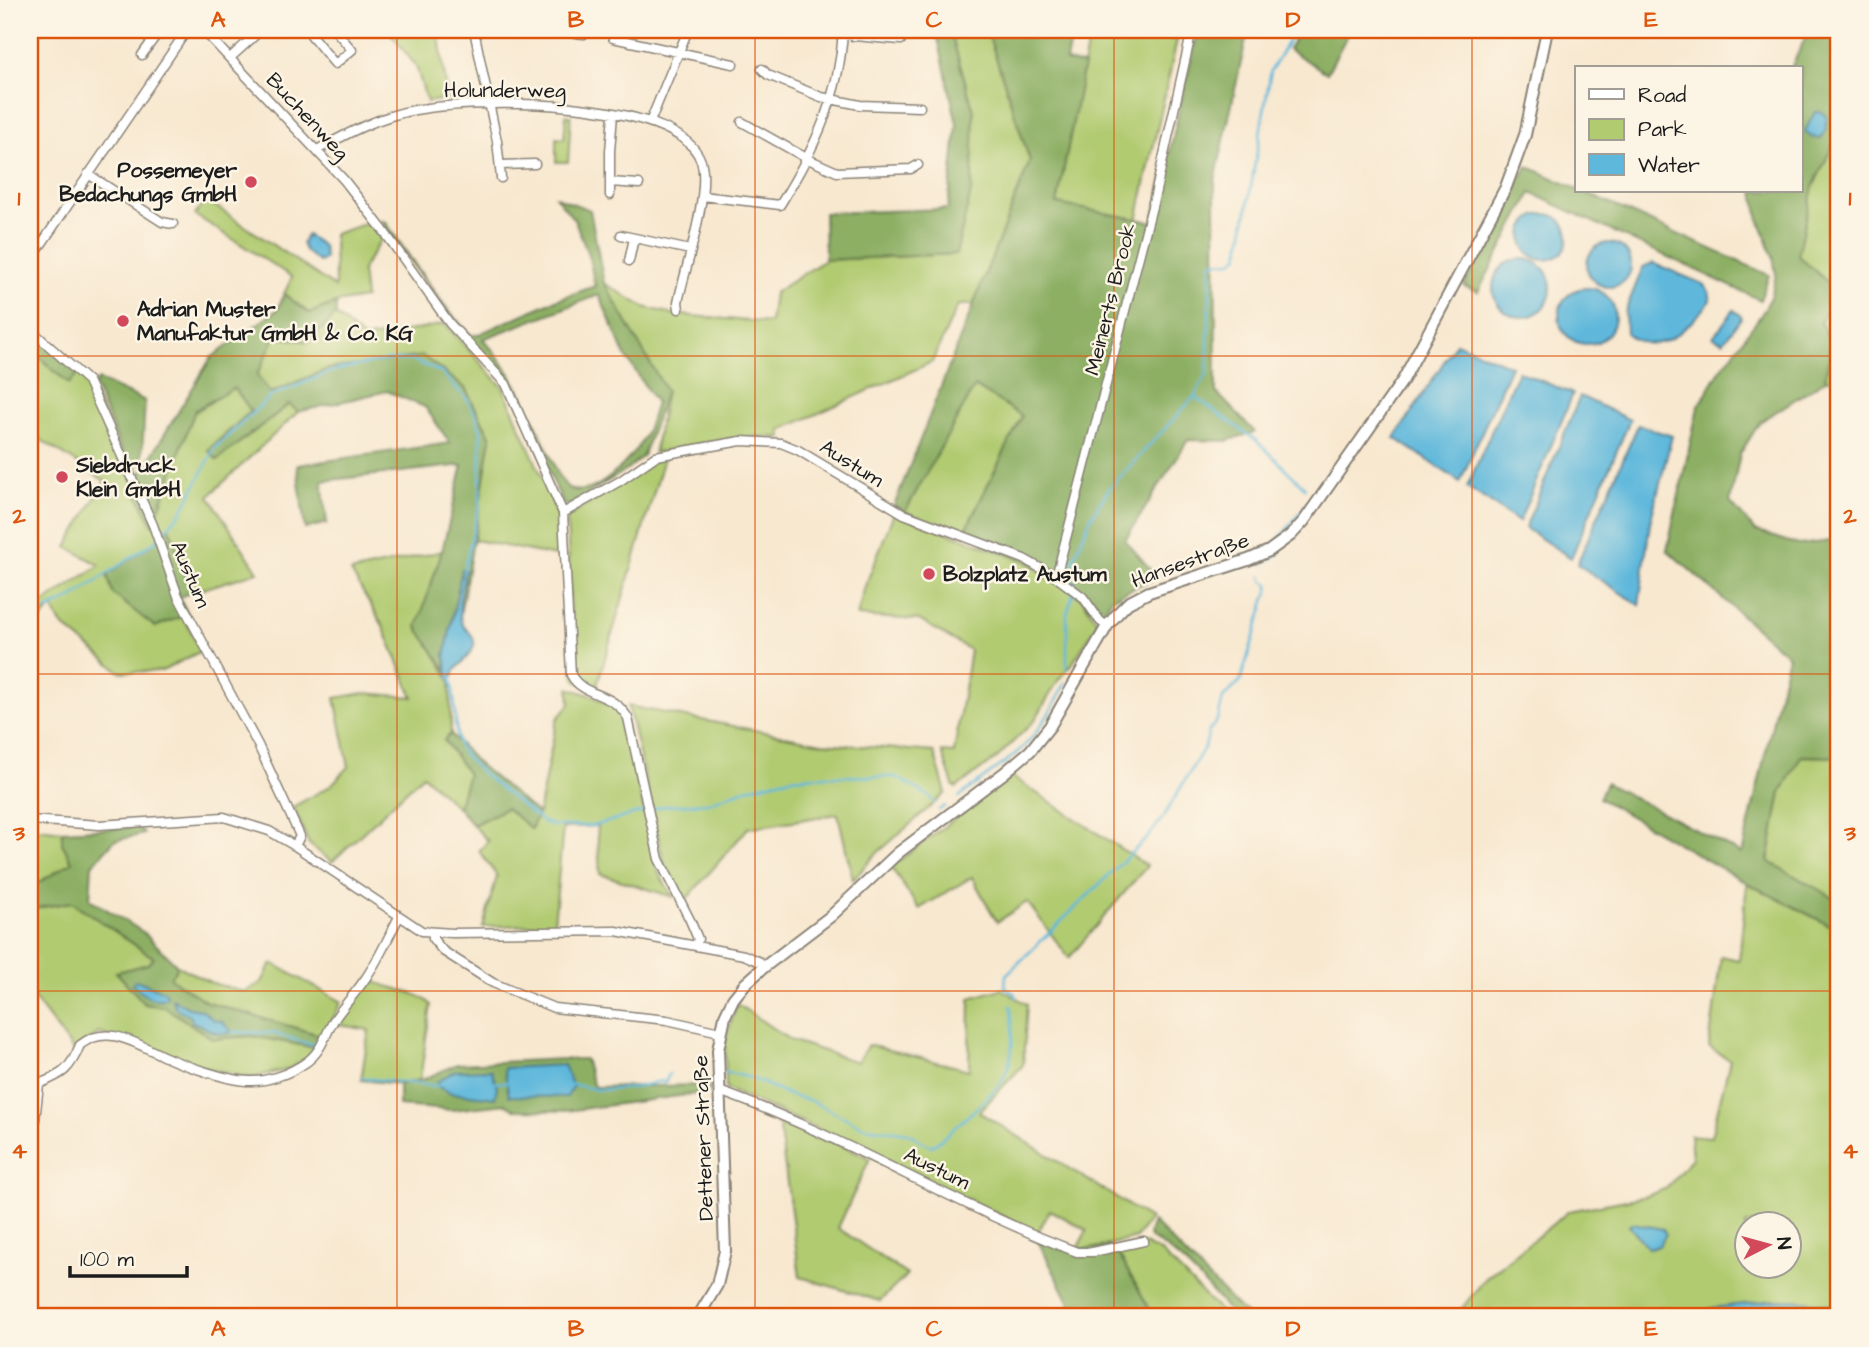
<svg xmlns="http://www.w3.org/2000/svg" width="1869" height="1347" viewBox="0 0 1869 1347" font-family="'Architects Daughter',sans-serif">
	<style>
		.green { fill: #b1cb71; stroke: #667446; stroke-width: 2; fill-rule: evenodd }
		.forest { fill: #8caf63; stroke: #546640; stroke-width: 2; fill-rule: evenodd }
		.water { fill: #5eb8db; stroke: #3d6a7c; stroke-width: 2 }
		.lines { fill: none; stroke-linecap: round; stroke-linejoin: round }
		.stream { stroke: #5eb8db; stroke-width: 2.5 }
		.street-casing { stroke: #8a8276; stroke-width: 11 }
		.secondary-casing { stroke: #8a8276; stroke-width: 14 }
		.street { stroke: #fff; stroke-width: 8 }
		.secondary { stroke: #fff; stroke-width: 10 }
		.grid { fill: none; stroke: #de560d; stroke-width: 2; stroke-opacity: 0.55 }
		.poi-dot { fill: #d1495b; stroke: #fcf5e5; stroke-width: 2.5 }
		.labels { text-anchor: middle; stroke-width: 5; stroke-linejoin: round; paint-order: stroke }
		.street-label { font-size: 21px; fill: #1c1c1c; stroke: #fcf5e5 }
		.poi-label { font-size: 21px; font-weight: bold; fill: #1c1c1c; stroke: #fcf5e5; text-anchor: start }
		.neatline { fill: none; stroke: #de560d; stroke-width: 2.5 }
		.grid-label { font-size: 23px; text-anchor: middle; font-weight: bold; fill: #de560d }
	</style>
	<rect width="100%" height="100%" fill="#fcf5e5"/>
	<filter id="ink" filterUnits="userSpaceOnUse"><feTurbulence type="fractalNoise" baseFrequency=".0143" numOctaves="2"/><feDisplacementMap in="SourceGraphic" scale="14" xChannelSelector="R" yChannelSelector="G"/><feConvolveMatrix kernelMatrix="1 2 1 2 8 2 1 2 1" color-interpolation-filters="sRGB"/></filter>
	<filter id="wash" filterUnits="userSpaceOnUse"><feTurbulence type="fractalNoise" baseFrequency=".00686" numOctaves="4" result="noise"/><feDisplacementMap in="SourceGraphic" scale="28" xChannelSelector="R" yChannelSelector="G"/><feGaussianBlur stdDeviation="1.57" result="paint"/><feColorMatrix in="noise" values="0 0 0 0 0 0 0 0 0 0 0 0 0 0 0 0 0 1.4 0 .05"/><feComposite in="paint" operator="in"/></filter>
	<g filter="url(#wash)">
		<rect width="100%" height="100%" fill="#f8e8d0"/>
		<!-- green -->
		<path class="green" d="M388 30H438L448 99 427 102 416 66Z
			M950 30H987L1030 161 973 305H958L932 362 781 430 782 438C736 433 699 445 654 453L666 391 604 283 644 307 672 314 770 323 774 293 825 260 956 254 974 112Z
			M1090 30H1137L1177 40 1137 220 1057 204Z
			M566 115 571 116 568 162H556V138L564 139Z
			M1839 120V292L1798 256 1812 189 1836 138Z
			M205 199 335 287 334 234 368 223 382 238 362 270 365 298 336 303 309 313 284 294 292 277 195 215Z
			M1839 294V376L1825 380 1831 343 1820 322Z
			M336 315 364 339 445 324 503 387 555 507 559 520 561 557 474 540 491 438 465 388 328 369 270 394 257 375 275 337 308 342Z
			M30 349 69 384 79 373 88 381 153 524 194 413 234 387 251 411 209 450 217 460 290 404 298 412 209 496 258 572 193 592 169 528 155 626 183 616 201 651 162 671 120 672 61 624 52 607 30 633V612L100 565 67 547 105 481 30 433Z
			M974 386 1023 416 964 533 905 512Z
			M664 458 596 689 577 682 573 674 567 518 652 462Z
			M894 513 1023 560 1054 579 1082 599 1098 623 1071 666 1059 679 1035 720 997 758 956 788 953 785 942 752 954 753 970 650 919 620 857 616 864 589Z
			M442 551 418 627 450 679 451 734 444 740 468 774 458 808 423 775 332 862 309 844 293 807 330 786 349 767 335 698 364 693 413 697 382 624 351 572Z
			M569 688 593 696 617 709 625 727 657 870 673 897 600 874 597 826 563 828 554 924 483 927 497 876 479 851 488 841 473 825 506 808 531 828 538 814 557 719 570 704Z
			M628 706 822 743 934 752 946 793 874 856 853 880 838 814 748 828 685 901 665 867Z
			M1801 756 1839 757V901L1768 861 1781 792Z
			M1011 776 1147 866 1069 958 1027 902 997 922 972 877 919 909 891 867Z
			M30 827 62 831V843L72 862 30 888Z
			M1747 883 1839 930V1309L1832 1305 1713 1308 1693 1317H1455L1486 1278 1569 1211 1647 1196 1667 1188 1692 1158 1690 1135 1711 1137 1730 1060 1709 1047 1721 956 1739 960ZM1746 1224H1788V1266H1746Z
			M72 902 154 958 148 964 145 1004 165 1007 213 1039 252 1036 316 1048 304 1061 286 1070 250 1078 201 1067 99 1033 74 1051 30 993V909Z
			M272 963 342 1002 323 1036 207 1002 169 978 178 966 212 983 245 992 262 982Z
			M369 979C386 989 421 991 431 1005L420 1080 399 1084 361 1080 369 1030 335 1024Z
			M1001 989 1027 1004 1023 1065 979 1112 1150 1219 1136 1238 1087 1250 1077 1249 1087 1230 1050 1210 1037 1233 871 1152 726 1089 725 1040 737 1004 790 1040 857 1062 868 1045 969 1070 970 998Z
			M778 1118 870 1158 838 1228 907 1275 880 1301 800 1277Z
			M1144 1244 1161 1252 1226 1317H1154L1115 1248Z"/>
		<!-- forest -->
		<path class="forest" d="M936 30H950L974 112 972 188 956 254 825 260 824 213 948 209 957 124Z
			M987 30H1072L1066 61 1084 65 1057 204 1153 222 1198 30H1248L1215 181 1216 392 1255 432 1226 441 1188 440 1125 540 1157 577 1112 598 1100 617 1058 575 964 533 1022 416 975 386 905 512 894 506 1030 161Z
			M1300 30H1350L1327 73 1288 49Z
			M1809 30H1839V120L1836 138 1813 187 1798 256 1839 292 1820 322 1831 343 1825 380 1760 422 1740 454 1730 502 1755 531 1799 545 1839 540V757L1801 756 1781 792 1768 861 1839 901V930L1747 883 1599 798 1606 783 1742 854 1788 656 1667 550 1698 407 1719 372 1761 315 1771 297 1776 274 1773 257 1758 216 1754 191H1801V68H1791Z
			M1527 166 1577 189V191H1582L1769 275 1760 300 1531 193 1478 292 1464 286Z
			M556 197 590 210 604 283 666 391 643 456 628 469 568 506 563 504 510 382 455 323 381 221H385C412 260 438 301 471 335H477L553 301 595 286 589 257 575 221ZM599 295 625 355 656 403C652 415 649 428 643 439 632 458 595 501 569 488 565 486 562 480 559 476 537 427 520 378 483 339Z
			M284 294 309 313 336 303V315L308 342 275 337 257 375 270 393 328 369 423 356 465 388 491 438 460 616 462 569 445 656 447 671 417 627 442 551 463 465 322 481 327 523 305 529 297 465 450 443 425 407 387 391 298 412 289 404 217 460 208 450 251 411 234 388 195 410 153 525 133 486 211 358 277 310Z
			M30 329 79 373 69 384 30 349Z
			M98 380 145 401 142 457 133 475 94 385Z
			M169 527 193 592 179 597 188 614 155 627 113 594 107 575 158 539Z
			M451 734 477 763 538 814 531 829 506 808 473 825 458 808 468 774 444 740Z
			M138 827 144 834 114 841 92 865 90 899 143 932 178 966 170 978 207 1002 323 1036 316 1048 252 1036 213 1039 165 1007 145 1004 116 972 148 964 154 958 72 902 30 909V888L72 862 62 843V831Z
			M564 1059H585L594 1087 709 1085V1092L566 1111 516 1110 506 1104 452 1110 399 1106V1084L422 1080 457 1064Z
			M1153 1222 1248 1317H1234C1209 1289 1183 1256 1150 1238L1149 1233Z
			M1037 1239 1060 1249 1115 1248 1154 1317H1077Z"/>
		<!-- water -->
		<path class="water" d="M1815 112H1821L1827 117 1825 132 1821 139 1811 137 1805 131Z
			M1522 237a23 23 0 1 1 46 0a23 23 0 1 1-46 0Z
			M307 235 323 246 325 258 322 261 319 262 305 251 302 243Z
			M1587 265a22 22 0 1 1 44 0a22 22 0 1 1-44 0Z
			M1493 288a29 29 0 1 1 58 0a29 29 0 1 1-58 0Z
			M1653 263 1703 284C1707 288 1711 292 1710 299 1710 305 1702 311 1697 316 1677 338 1653 356 1626 333L1625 312 1643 267Z
			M1559 316a28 28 0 1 1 56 0a28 28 0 1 1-56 0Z
			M1734 310 1742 317 1723 342 1713 337Z
			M1456 343 1511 366 1460 482 1395 438Z
			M1518 371 1573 394 1519 522 1467 487Z
			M1580 396 1630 420 1571 558 1525 528Z
			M1638 425 1672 436 1650 523 1639 605 1577 564Z
			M462 569 465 570C463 586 457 605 461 621 463 630 476 633 474 645 471 659 454 665 453 677L449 679 445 656Z
			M136 980 166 992 167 997C152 1005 143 993 132 984Z
			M172 999 189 1008 202 1010 214 1020 221 1021 232 1032C217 1038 206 1026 192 1022L191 1017 176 1008Z
			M564 1065 573 1087 567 1097 509 1096 504 1068Z
			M491 1070 497 1086 495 1098 451 1093 438 1087 437 1082 454 1071Z
			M1632 1223 1663 1229 1666 1234 1659 1246 1649 1249 1629 1226Z
			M1774 1300C1797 1300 1819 1300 1839 1309V1317H1693L1713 1308Z"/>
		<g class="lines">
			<!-- stream -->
			<path class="stream" d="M1195 397 1257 441 1305 488
				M1279 539 1315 494
				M1263 564 1279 554
				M30 620 32 617 72 598 158 539 182 511 215 448 271 396 336 370 387 360H413L442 373 467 399 476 415 481 431 480 503 463 573
				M1067 668V613L1076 584 1069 576 1070 568 1091 517 1108 490 1194 397 1207 374 1211 262 1232 261 1239 256 1271 70 1295 30
				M450 676C457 699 453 723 459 746 465 764 526 808 543 822L554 826H593L664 806 707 803 748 788 791 778 819 776 896 777 929 796 935 803
				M959 797C982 778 1007 764 1028 742 1044 725 1055 703 1066 682
				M939 810 945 806
				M1016 997 1015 994 1005 987 1006 975 1148 837 1164 816 1205 746 1209 731 1218 719 1223 698 1240 682 1269 588V584L1263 581 1262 576
				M232 1032 273 1033 312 1045 319 1040 324 1030
				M725 1072 751 1078 792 1096 809 1100 864 1127 908 1133 930 1146 937 1143C954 1127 989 1100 1001 1082 1015 1062 1013 1030 1011 1006
				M362 1078 438 1086
				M494 1083 508 1082
				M571 1084 599 1090 633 1088 661 1081 665 1083 669 1074"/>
		</g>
	</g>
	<g filter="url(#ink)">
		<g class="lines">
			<defs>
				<path id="street" d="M203 30 344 180 383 230 450 324 506 384 563 513 571 675C584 698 613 691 628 718L659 859 690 920 698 939 696 945
					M316 30 311 35 335 64 352 50 335 30
					M474 30 497 141 501 178
					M501 30 521 32 532 30
					M543 30 584 34
					M826 30 843 35 901 40
					M613 38 733 64
					M142 55 160 30
					M230 58 261 30
					M762 69 768 75 821 97 860 105 920 107
					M650 122 688 30
					M742 122 808 159 837 172 911 169 918 165
					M317 150C348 133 380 116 415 110 473 99 678 96 701 161 711 190 685 270 678 302L679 309
					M500 165 535 164
					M88 174 162 222 173 224
					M610 182 639 184
					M610 195V151L613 115
					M702 196 780 205C814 150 840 96 843 30
					M621 235 690 250
					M30 261 187 30
					M629 261 634 238
					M30 329 88 381 153 525 178 596 258 745 300 836 295 846
					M563 513 620 481 656 456 741 441 781 443 798 450 904 514 1024 559 1056 577 1083 597 1100 621 1107 626
					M1056 577 1155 195 1192 30
					M30 820 99 825 224 817 269 831 295 846 422 931 453 933 616 931 744 955 760 962 764 967
					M433 932V939L443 951 493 983 554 1008 667 1020 720 1032
					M30 1066 39 1084 30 1166
					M39 1084C63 1074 70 1070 80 1045 107 1023 137 1044 163 1056 183 1065 229 1081 250 1081 267 1082 291 1073 305 1063 321 1053 325 1035 334 1020 345 1003 359 990 369 973 381 955 389 935 399 917
					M719 1091C843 1135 955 1206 1077 1252H1093L1144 1241
					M30 1190 31 1166"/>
				<path id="secondary" d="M698 1317 717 1285 725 1251 718 1050 725 1016 733 999 745 984 764 967 831 916 898 853 1004 773 1030 751 1050 726 1107 626 1118 613 1128 603 1149 592 1248 560 1269 551 1291 535 1304 521 1403 380 1506 187 1525 135 1547 30"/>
			</defs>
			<!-- street casing -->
			<use href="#street" class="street-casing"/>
			<!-- secondary casing -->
			<use href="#secondary" class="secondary-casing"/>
			<!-- street -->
			<use href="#street" class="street"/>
			<!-- secondary -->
			<use href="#secondary" class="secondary"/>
		</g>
	</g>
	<!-- grid -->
	<path class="grid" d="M397 30V1317M755 30V1317M1114 30V1317M1472 30V1317M30 356H1839M30 674H1839M30 991H1839"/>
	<!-- markers -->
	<g class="poi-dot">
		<circle cx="251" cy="182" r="7"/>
		<circle cx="123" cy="321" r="7"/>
		<circle cx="62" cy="477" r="7"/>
		<circle cx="929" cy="574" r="7"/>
	</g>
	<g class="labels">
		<!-- street labels -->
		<g class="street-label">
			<text x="505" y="97">Holunderweg</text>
			<text transform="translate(308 116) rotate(47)" y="7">Buchenweg</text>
			<text transform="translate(1110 299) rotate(-76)" y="7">Meinerts Brook</text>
			<text transform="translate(852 463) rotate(32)" y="7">Austum</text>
			<text transform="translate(1190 560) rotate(-20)" y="7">Hansestraße</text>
			<text transform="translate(191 574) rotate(67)" y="7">Austum</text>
			<text transform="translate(703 1138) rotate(-92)" y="7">Dettener Straße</text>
			<text transform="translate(937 1168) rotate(26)" y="7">Austum</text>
		</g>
		<!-- poi labels -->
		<g class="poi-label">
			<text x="237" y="177" text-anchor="end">Possemeyer<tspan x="237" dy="24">Bedachungs GmbH</tspan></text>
			<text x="137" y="316">Adrian Muster<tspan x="137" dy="24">Manufaktur GmbH &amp; Co. KG</tspan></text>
			<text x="76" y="472">Siebdruck<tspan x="76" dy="24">Klein GmbH</tspan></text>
			<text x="943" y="581">Bolzplatz Austum</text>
		</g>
	</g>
	<!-- margin -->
	<rect width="1869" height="1347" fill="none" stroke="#fcf5e5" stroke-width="77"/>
	<!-- legend -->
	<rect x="1575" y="66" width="228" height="126" fill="#fcf5e5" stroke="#a29e95" stroke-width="2"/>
	<rect x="1589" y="89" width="35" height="10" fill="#ffffff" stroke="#a29e95" stroke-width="2"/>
	<text x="1638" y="102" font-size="21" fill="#1c1c1c">Road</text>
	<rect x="1589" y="119" width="35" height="21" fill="#b1cb71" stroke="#a29e95" stroke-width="2"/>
	<text x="1638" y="136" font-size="21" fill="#1c1c1c">Park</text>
	<rect x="1589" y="154" width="35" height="21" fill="#5eb8db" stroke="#a29e95" stroke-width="2"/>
	<text x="1638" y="172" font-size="21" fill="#1c1c1c">Water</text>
	<!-- north arrow -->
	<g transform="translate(1768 1245) rotate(84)"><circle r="33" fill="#fcf5e5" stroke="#a29e95" stroke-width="2"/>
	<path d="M0-5L12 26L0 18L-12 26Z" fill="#d1495b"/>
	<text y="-10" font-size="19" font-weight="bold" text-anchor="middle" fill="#1c1c1c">N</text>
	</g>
	<!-- scale -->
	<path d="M70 1266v10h117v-10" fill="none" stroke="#1c1c1c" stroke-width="3.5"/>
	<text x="80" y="1266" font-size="21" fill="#1c1c1c" stroke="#fcf5e5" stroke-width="5" paint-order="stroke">100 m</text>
	<rect x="38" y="38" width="1792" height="1270" class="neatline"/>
	<g class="grid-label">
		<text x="218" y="27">A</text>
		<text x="576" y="27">B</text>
		<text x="934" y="27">C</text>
		<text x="1293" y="27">D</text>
		<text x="1651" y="27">E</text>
		<text x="19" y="205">1</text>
		<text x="1850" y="205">1</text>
		<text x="19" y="523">2</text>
		<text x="1850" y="523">2</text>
		<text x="19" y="840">3</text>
		<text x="1850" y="840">3</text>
		<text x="19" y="1158">4</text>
		<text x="1850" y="1158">4</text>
		<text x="218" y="1336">A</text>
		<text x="576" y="1336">B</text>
		<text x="934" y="1336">C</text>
		<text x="1293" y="1336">D</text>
		<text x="1651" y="1336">E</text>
	</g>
</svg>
